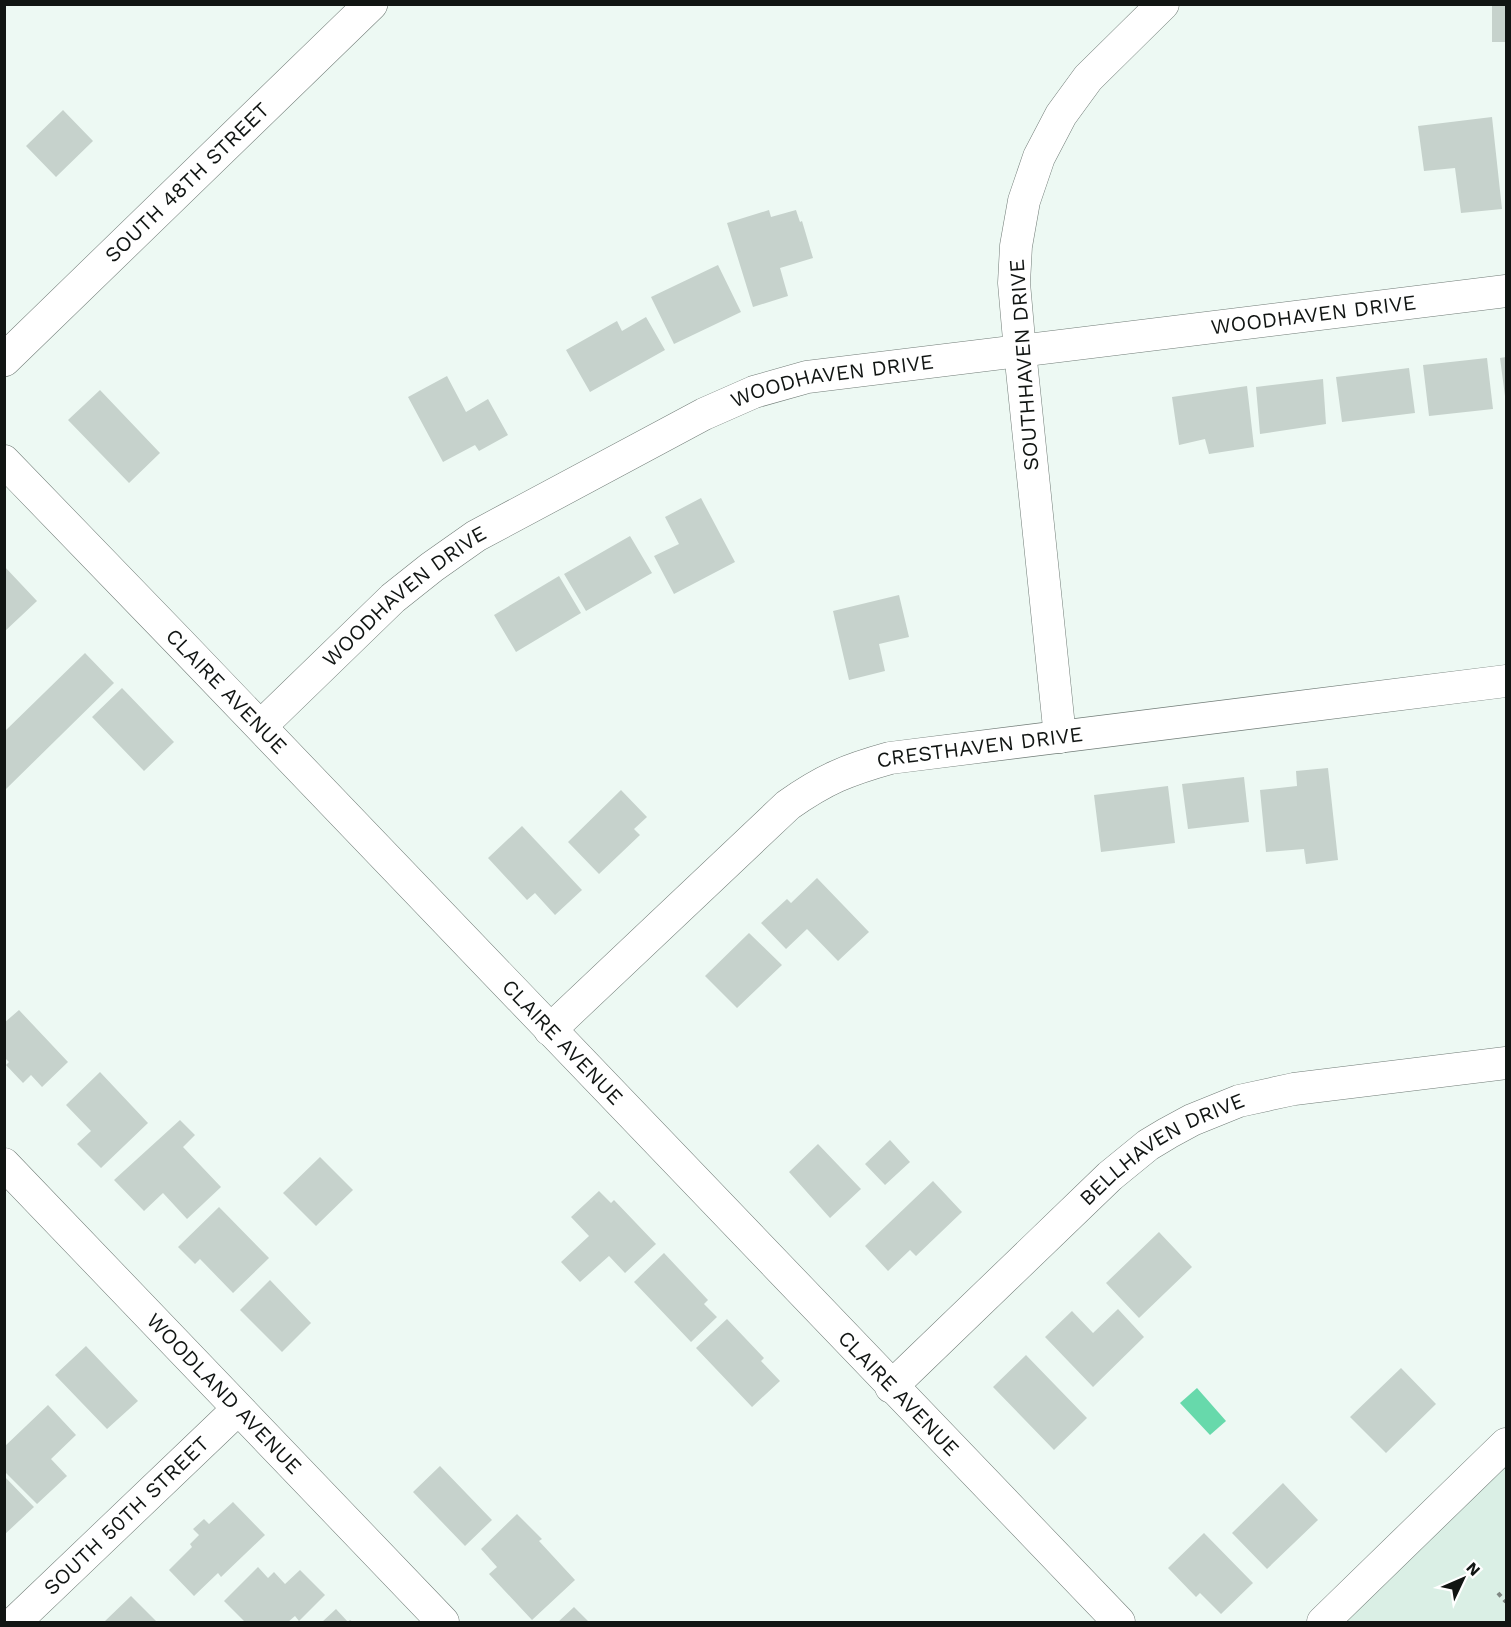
<svg xmlns="http://www.w3.org/2000/svg" width="1511" height="1627" viewBox="0 0 1511 1627" font-family="'Work Sans',sans-serif">
	<style>
		.built { fill: #daefe5 }
		.water { fill: #67d9ab }
		.building { fill: #c6d2cc }
		.lines { fill: none; stroke-linecap: round; stroke-linejoin: round }
		.minor-casing { stroke: #717c77; stroke-width: 33 }
		.secondary-casing { stroke: #717c77; stroke-width: 34 }
		.path { stroke: #7f8783; stroke-width: 4; stroke-dasharray: 4.5 4.5; stroke-linecap: butt }
		.minor { stroke: #fff; stroke-width: 32 }
		.secondary { stroke: #fff; stroke-width: 33 }
		.labels { text-anchor: middle; stroke-width: 6; stroke-linejoin: round; paint-order: stroke }
		.street-label { font-size: 21px; fill: #111513; stroke: #fff }
	</style>
	<rect width="100%" height="100%" fill="#edf9f3"/>
	<!-- built -->
	<path class="built" d="M1506 1444V1622H1323Z"/>
	<!-- water -->
	<path class="water" d="M1197 1388 1226 1421 1210 1435 1180 1403Z"/>
	<!-- building -->
	<path class="building" d="M1492 4H1506V42H1492Z
		M63 110 93 141 56 177 26 146Z
		M1492 117 1502 209 1461 213 1455 168 1424 171 1418 126Z
		M769 210 771 217 796 210 800 222 802 221 813 258 780 268 788 296 753 307 727 223Z
		M718 265 741 312 674 344 651 297Z
		M646 317 665 350 590 392 566 350 617 321 622 331Z
		M1506 357V395L1505 396 1500 358Z
		M1487 358 1493 409 1429 416 1423 365Z
		M1409 368 1415 413 1342 422 1336 377Z
		M447 376 466 412 488 399 508 435 479 451 475 445 443 462 408 397Z
		M1323 379 1326 424 1260 434 1256 387Z
		M1247 386 1254 447 1209 454 1205 439 1179 445 1172 397Z
		M100 390 160 453 129 483 68 420Z
		M701 498 735 562 674 594 654 556 679 544 665 517Z
		M630 536 652 573 586 611 564 574Z
		M4 566 37 601 4 632Z
		M559 576 581 613 516 652 494 615Z
		M899 595 909 637 879 644 885 671 849 680 833 611Z
		M85 653 114 683 4 791V732Z
		M122 688 174 742 144 771 92 717Z
		M1328 768 1338 860 1306 864 1304 849 1266 852 1260 790 1297 786 1296 771Z
		M1244 777 1249 822 1188 829 1182 784Z
		M1168 786 1175 843 1101 852 1094 795Z
		M621 790 647 817 634 829 640 835 599 874 568 842Z
		M522 826 582 890 555 915 535 893 527 900 488 858Z
		M817 878 869 932 838 961 807 929 786 949 761 923 787 899 791 903Z
		M749 933 782 965 737 1008 705 976Z
		M19 1010 68 1062 42 1087 31 1075 23 1083 6 1065 9 1062 4 1057V1023Z
		M100 1072 148 1123 101 1168 77 1144 91 1131 66 1105Z
		M180 1120 195 1135 183 1147 221 1187 187 1219 163 1193 144 1211 114 1180Z
		M890 1140 910 1162 885 1185 865 1164Z
		M818 1144 861 1189 830 1218 789 1172Z
		M320 1157 353 1190 316 1226 283 1193Z
		M933 1181 962 1212 916 1256 910 1250 888 1271 865 1246Z
		M599 1191 611 1203 614 1200 656 1244 625 1273 609 1256 580 1282 561 1262 589 1236 571 1217Z
		M219 1207 269 1258 233 1293 200 1259 195 1264 178 1247Z
		M1159 1232 1192 1267 1139 1318 1106 1283Z
		M664 1253 708 1300 704 1304 717 1317 691 1342 634 1282Z
		M270 1280 311 1323 282 1352 240 1310Z
		M1118 1309 1144 1337 1093 1387 1045 1337 1072 1311 1093 1333Z
		M727 1319 764 1358 761 1361 780 1381 752 1407 696 1348Z
		M86 1346 138 1401 107 1429 55 1375Z
		M1026 1355 1087 1418 1054 1450 993 1387Z
		M1401 1368 1436 1404 1386 1453 1350 1417Z
		M48 1405 76 1435 51 1459 67 1476 37 1504 4 1471V1447Z
		M440 1466 492 1520 465 1546 413 1492Z
		M4 1476 34 1507 4 1535Z
		M1283 1483 1318 1520 1267 1569 1232 1533Z
		M233 1502 265 1535 221 1577 218 1573 194 1596 169 1570 192 1547 190 1544 199 1535 193 1529 204 1519 209 1524Z
		M517 1514 542 1539 539 1541 575 1580 532 1620 489 1574 497 1567 481 1549Z
		M1204 1533 1253 1583 1221 1614 1200 1593 1196 1597 1168 1568Z
		M258 1567 268 1578 274 1572 285 1584 300 1570 325 1595 299 1621 295 1616 288 1622H245L224 1601Z
		M131 1596 157 1622H104Z
		M574 1607 589 1622H558Z
		M336 1609 348 1622 350 1620 353 1622H322Z"/>
	<g class="lines">
		<defs>
			<g id="minor">
				<path id="s1" d="M4 461C378 846 746 1237 1119 1622"/>
				<path id="s2" d="M261 726 393 598 432 567 476 536 704 414 754 392 807 377 1506 291"/>
				<path d="M1060 737 1020 351 1014 283 1016 246 1024 201 1039 157 1061 115 1088 78 1163 4"/>
				<path id="s3" d="M550 1030 788 805C825 779 847 770 890 758L1506 681"/>
				<path id="s4" d="M4 1164 443 1622"/>
				<path id="s5" d="M891 1387 1110 1176 1148 1145 1168 1133 1192 1120 1239 1101 1294 1089 1506 1063"/>
				<path id="s6" d="M15 1622 238 1409"/>
				<path d="M1323 1622 1506 1444"/>
			</g>
			<g id="secondary">
				<path id="s7" d="M4 360 371 4"/>
			</g>
		</defs>
		<!-- minor casing -->
		<use href="#minor" class="minor-casing"/>
		<!-- secondary casing -->
		<use href="#secondary" class="secondary-casing"/>
		<!-- path -->
		<path class="path" d="M1498 1593 1506 1602"/>
		<!-- minor -->
		<use href="#minor" class="minor"/>
		<!-- secondary -->
		<use href="#secondary" class="secondary"/>
	</g>
	<g class="labels">
		<!-- street labels -->
		<g class="street-label">
			<text dy="7" stroke="none"><textPath href="#s7" startOffset="255">SOUTH 48TH STREET</textPath></text>
			<text dy="7" stroke="none"><textPath href="#s2" startOffset="1166">WOODHAVEN DRIVE</textPath></text>
			<text transform="translate(1024 365) rotate(-94)" y="7">SOUTHHAVEN DRIVE</text>
			<text dy="7" stroke="none"><textPath href="#s2" startOffset="680">WOODHAVEN DRIVE</textPath></text>
			<text dy="7" stroke="none"><textPath href="#s2" startOffset="194">WOODHAVEN DRIVE</textPath></text>
			<text dy="7" stroke="none"><textPath href="#s1" startOffset="320">CLAIRE AVENUE</textPath></text>
			<text dy="7" stroke="none"><textPath href="#s3" startOffset="531">CRESTHAVEN DRIVE</textPath></text>
			<text dy="7" stroke="none"><textPath href="#s1" startOffset="806">CLAIRE AVENUE</textPath></text>
			<text dy="7" stroke="none"><textPath href="#s5" startOffset="363">BELLHAVEN DRIVE</textPath></text>
			<text dy="7" stroke="none"><textPath href="#s4" startOffset="318">WOODLAND AVENUE</textPath></text>
			<text dy="7" stroke="none"><textPath href="#s1" startOffset="1292">CLAIRE AVENUE</textPath></text>
			<text dy="7" stroke="none"><textPath href="#s6" startOffset="154">SOUTH 50TH STREET</textPath></text>
		</g>
	</g>
	<!-- border -->
	<rect width="1511" height="1627" fill="none" stroke="#111513" stroke-width="12"/>
	<!-- north arrow -->
	<g transform="translate(1463 1579) rotate(46)" stroke="#ffffff" stroke-width="4.5" paint-order="stroke">
	<path d="M0-4.5L10 22L0 15L-10 22Z" fill="#111513"/>
	<text y="-9" font-size="16" font-weight="bold" text-anchor="middle" fill="#111513">N</text>
	</g>
</svg>
